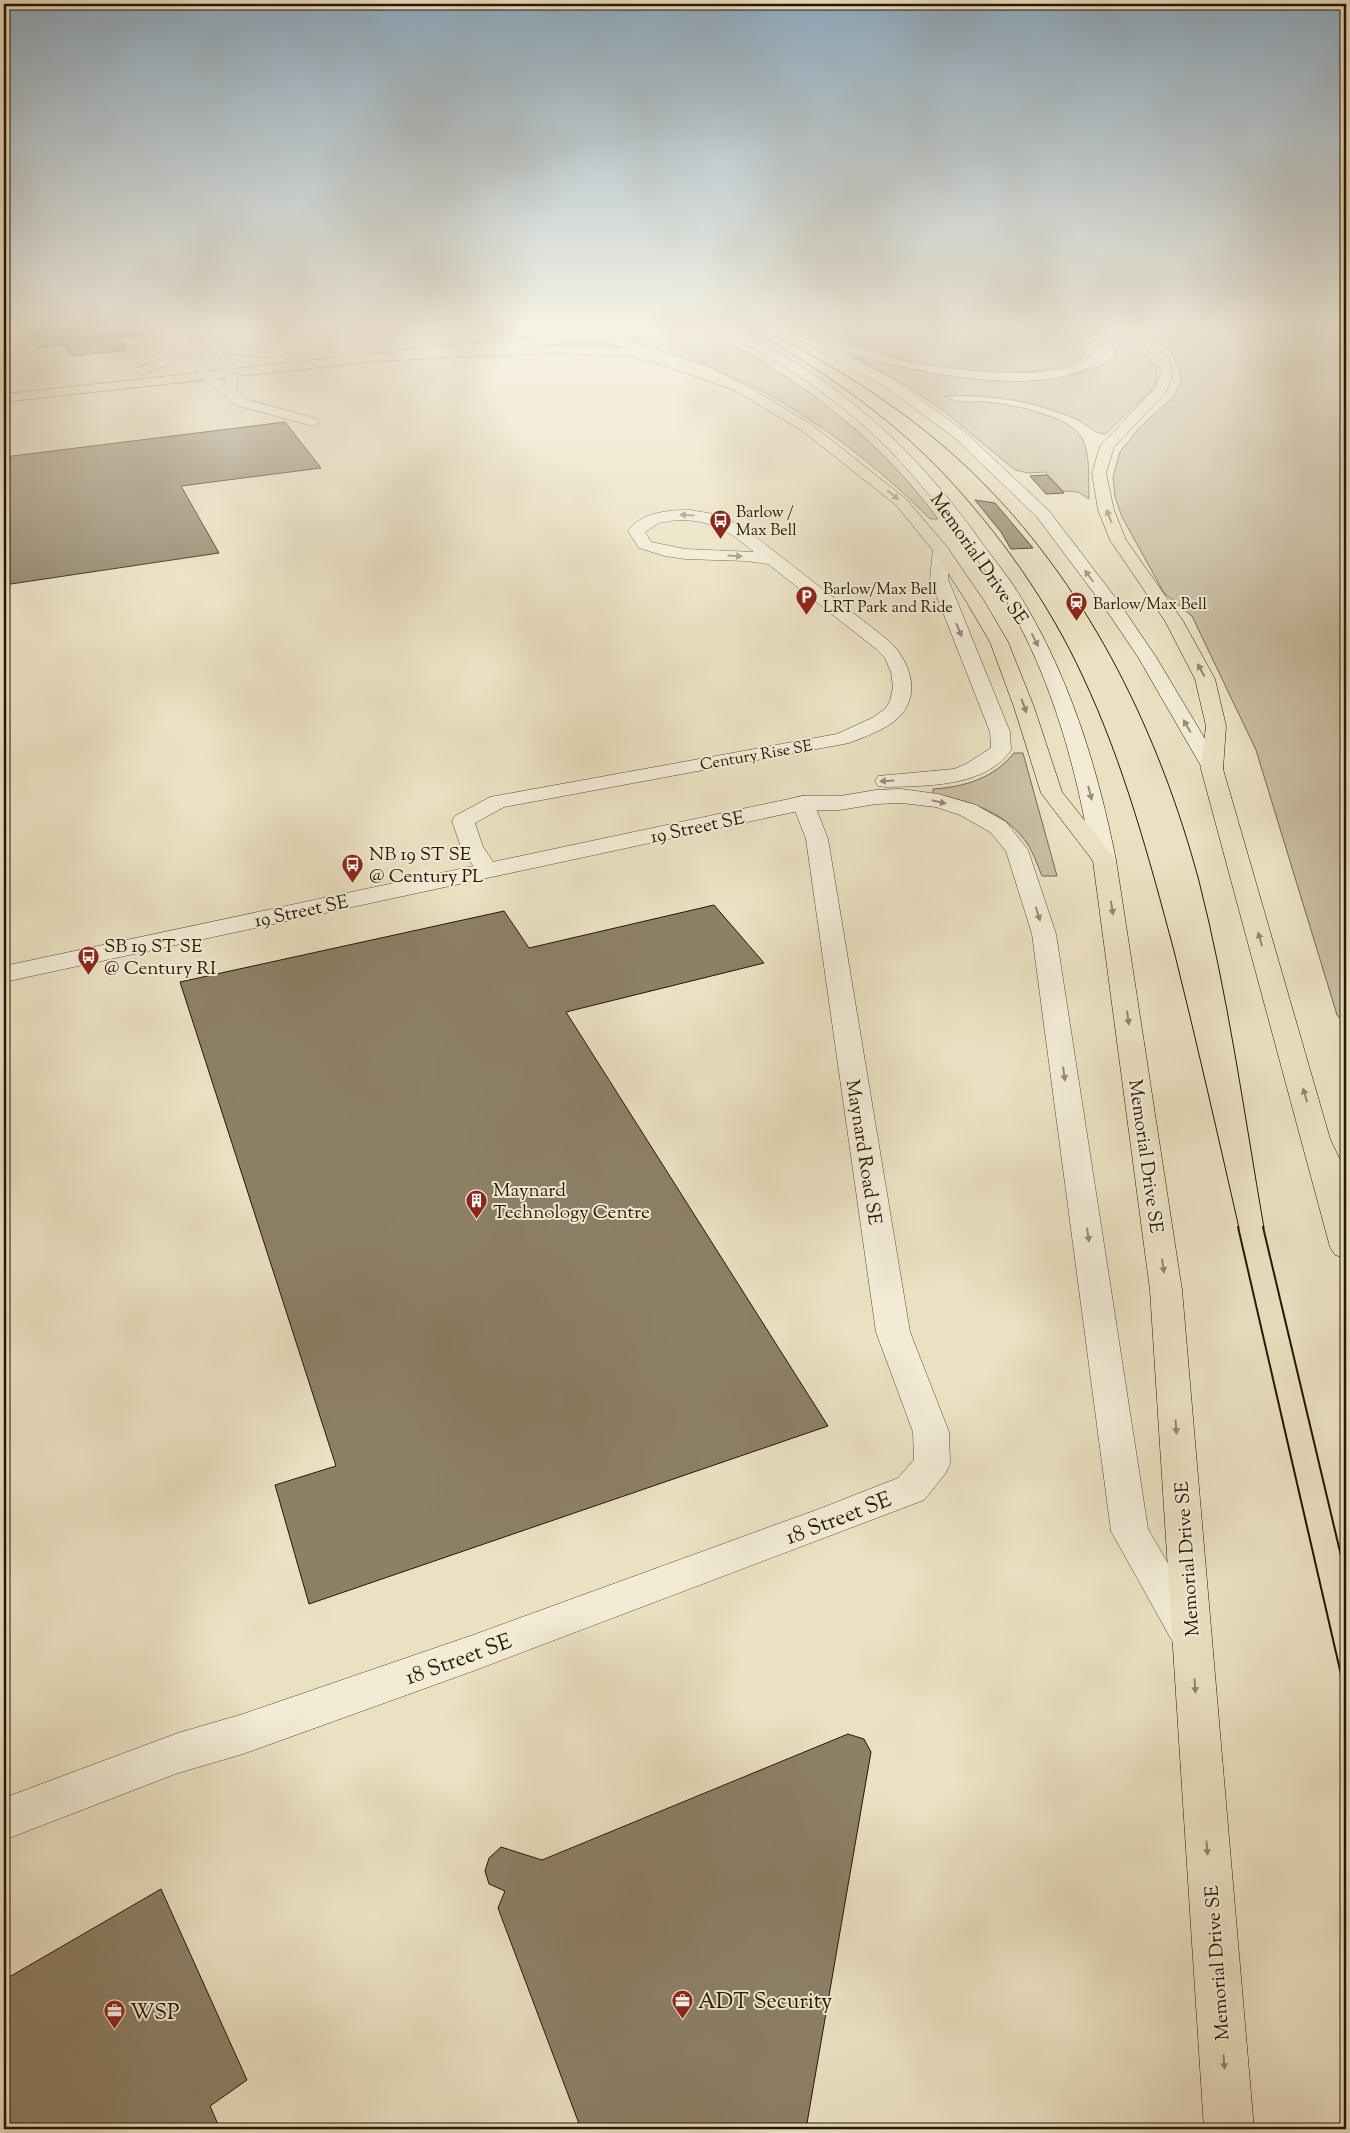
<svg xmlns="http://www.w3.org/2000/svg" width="1350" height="2133" viewBox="0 0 1350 2133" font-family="'Sorts Mill Goudy',serif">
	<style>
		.green { fill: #cabea2; stroke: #786a54 }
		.building { fill: #8d8067; stroke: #271605 }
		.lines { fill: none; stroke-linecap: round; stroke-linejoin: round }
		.minor-casing { stroke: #584934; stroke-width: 1 }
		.tertiary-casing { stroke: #584934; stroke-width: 1 }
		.secondary-casing { stroke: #271605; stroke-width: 1 }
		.primary-casing { stroke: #271605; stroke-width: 1 }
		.motorway-casing { stroke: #271605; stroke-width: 1 }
		.minor { fill: #f2ecd7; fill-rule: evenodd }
		.tertiary { fill: #f2ecd7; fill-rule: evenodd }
		.secondary { fill: #f2ecd7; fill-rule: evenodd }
		.primary { fill: #ebe1c2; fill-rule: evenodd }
		.motorway { fill: #ebe1c2; fill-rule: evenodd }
		.tram-far1 { stroke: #271605; stroke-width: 1 }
		.tram { stroke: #271605; stroke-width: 2 }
		.oneway { fill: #93866d }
		.oneway2 { fill: #978c78 }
		.labels { text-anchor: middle; stroke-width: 4; stroke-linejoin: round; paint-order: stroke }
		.far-poi-label { font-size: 16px; fill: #271605; stroke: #f2ecd7; text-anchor: start }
		.far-street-label { font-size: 16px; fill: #271605; stroke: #f2ecd7 }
		.street-label { font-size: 19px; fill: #271605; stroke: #f2ecd7 }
		.poi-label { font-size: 19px; fill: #271605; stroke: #f2ecd7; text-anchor: start }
		.near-street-label { font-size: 22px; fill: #271605; stroke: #f2ecd7 }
		.near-poi-label { font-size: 22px; fill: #271605; stroke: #f2ecd7; text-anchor: start }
	</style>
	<rect width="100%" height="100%" fill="#ebe1c2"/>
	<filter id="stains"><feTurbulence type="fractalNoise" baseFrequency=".004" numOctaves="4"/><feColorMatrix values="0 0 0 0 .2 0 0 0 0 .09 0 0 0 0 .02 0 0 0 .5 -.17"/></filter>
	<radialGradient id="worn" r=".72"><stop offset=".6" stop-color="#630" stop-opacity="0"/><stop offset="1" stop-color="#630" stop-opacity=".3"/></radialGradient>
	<!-- green -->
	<path class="green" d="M820 328H1052L1074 338 1085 350 1084 357C1035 385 935 372 882 355 860 349 841 338 820 328Z
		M1091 328C1114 328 1121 334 1139 349 1168 373 1158 386 1134 407 1124 416 1115 425 1106 434 1095 434 1090 427 1080 421 1072 417 1063 414 1055 411 1021 399 981 394 945 396 957 405 971 401 986 402 1010 404 1069 415 1082 438 1091 455 1088 480 1089 499L1078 492 1063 491 1045 472 1028 473 1015 470 942 410 906 385 854 357C869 354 897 366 914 369 950 376 1098 390 1116 353L1107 339Z
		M1139 328H1346V1025L1337 1015 1256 750 1192 616 1164 593 1122 517 1115 497 1113 477 1120 452 1138 429 1174 396 1181 382 1178 366 1170 350 1152 335Z
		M706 330C796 376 877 436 938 519H930C878 466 807 411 739 380 715 369 689 361 664 353 650 348 637 344 625 337Z
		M599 339 627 347 622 349 588 346 527 347 526 345Z
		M1014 753H1023L1057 876H1042C1037 864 1032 848 1023 838 1002 811 964 799 933 794V789C965 787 994 778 1014 753Z"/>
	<!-- building -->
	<path class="building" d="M28 328H98L101 334 140 330 144 336 119 339 127 350 72 356 65 345 38 348Z
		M285 422 321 468 181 486 219 553 4 585V457Z
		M1047 475 1064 493 1046 494 1030 476Z
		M975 500 995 503 1033 548 1011 549 1001 532Z
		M714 905 764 963 566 1012 828 1426 309 1604 275 1485 336 1466 180 982 504 911 529 948Z
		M848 1734 864 1739 871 1752 806 2129H581L498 1908 505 1891 489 1884 485 1871 489 1858 501 1847 542 1860Z
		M161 1889 247 2080 210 2106 220 2129H4V1980Z"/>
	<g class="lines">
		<defs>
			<path id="minor" d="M175 328H187L188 338 211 373 225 383 226 373 198 336 196 328H208L210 336 238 373C237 389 233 392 249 400L318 419 320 422 313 426 239 406 229 401 225 395 202 379 176 338Z
				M690 510 719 515 743 527 888 640C913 663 923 701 892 723 879 732 864 737 849 743L504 807 475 823 483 847 499 870 495 875 487 877 479 875 461 847 452 821 455 816 490 797 837 734 872 718 885 709 890 701 893 687 891 672 885 658 875 648 768 564 746 561 685 559 665 556 639 548 628 531C641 512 669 510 690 510ZM677 520C712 520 728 530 754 552L685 549 651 542 645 532 659 523Z
				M803 796 811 798 814 803 828 839 910 1332 949 1432 950 1464 945 1474 924 1500 473 1671 243 1754 178 1773 4 1840V1798L178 1733 243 1714 473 1635 819 1509 898 1478 914 1460 913 1432 876 1332 806 839 792 803 795 798Z"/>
			<path id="tertiary" d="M941 545 947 547 949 550 948 579 1010 732 1011 750C986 787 926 786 886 787L878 786 875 781 878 776 954 769 966 764 991 748 990 732 930 579 933 550 935 547Z
				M901 789 938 794 976 805 1006 822 1028 850 1056 934 1148 1529 1209 1634 1203 1646 1189 1652 1175 1646 1111 1531 1032 934 1006 851 990 832 960 815 936 807 901 803 876 804 840 810H803L4 982V966L803 796H840L876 790Z"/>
			<path id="secondary" d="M644 328H694L688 332 620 338 710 367 745 387 744 390H734L702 373 611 343 610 339 400 358 394 354 400 350Z
				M720 328C725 328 731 327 736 328 741 330 747 335 752 338 772 349 792 360 811 373 878 417 933 474 979 539 995 561 1012 581 1025 604 1072 684 1098 770 1116 860L1112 865 1104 867 1096 865 1092 860C1077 770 1053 682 1007 602 995 583 981 565 968 547 935 500 899 455 856 419 830 397 802 377 772 359 759 351 731 339 720 328Z
				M779 328H795L838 349 896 381 966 433 1049 511 1118 601 1156 657 1223 769 1219 773 1212 775 1205 773 1138 657 1105 608 1037 517 956 439 886 387Z
				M1056 328C1077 328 1093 335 1106 352 1068 407 901 370 847 352L845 349 851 345C868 350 885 356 903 360 942 369 1066 387 1093 353L1079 341Z"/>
			<path id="primary" d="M530 328H573L567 332 521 337 515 333 517 330Z
				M1120 328H1134L1153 341 1169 359 1173 374 1166 392 1114 447 1106 473 1114 510 1126 540 1183 621 1215 679 1226 726 1223 769 1346 1194V1258L1335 1255 1330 1247 1201 769 1206 726 1195 679 1165 621 1110 540 1098 510 1092 473 1100 446 1155 388 1161 374 1157 360 1145 347Z
				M186 341 192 345 190 348 168 365 140 375 134 371 136 368 160 359 182 342Z
				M213 343 240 348H281L287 352C277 363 223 353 209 350L207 347 209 344Z
				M557 345 626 348 661 356 744 384 811 424 906 499 947 547 984 601 1008 642 1034 707 1062 792 1116 860 1182 1290 1254 2129H1204L1150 1290 1093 861 1041 793 1014 707 990 642 966 601 935 553 896 505 801 430 734 390 653 362 626 356 557 353 377 361 4 402V394L377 353Z"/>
			<path id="motorway" d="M1318 1133 1328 1135 1346 1172V1215L1335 1212 1331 1205 1303 1142 1308 1135Z"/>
		</defs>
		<!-- minor casing -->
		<use href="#minor" class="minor-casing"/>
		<!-- tertiary casing -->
		<use href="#tertiary" class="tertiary-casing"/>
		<!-- secondary casing -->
		<use href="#secondary" class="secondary-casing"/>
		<!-- primary casing -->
		<use href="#primary" class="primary-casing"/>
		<!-- motorway casing -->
		<use href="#motorway" class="motorway-casing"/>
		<!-- minor -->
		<use href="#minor" class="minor"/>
		<!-- tertiary -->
		<use href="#tertiary" class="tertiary"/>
		<!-- secondary -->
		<use href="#secondary" class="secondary"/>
		<!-- primary -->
		<use href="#primary" class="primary"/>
		<!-- motorway -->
		<use href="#motorway" class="motorway"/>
		<!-- tram-far1 -->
		<path class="tram-far1" d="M747 328C819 368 887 414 944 474 1000 534 1049 603 1083 677 1124 764 1149 858 1174 951 1197 1043 1218 1136 1239 1228
			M778 337C854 377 926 424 986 486 1092 594 1160 736 1199 881 1228 995 1244 1112 1264 1228"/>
		<!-- tram -->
		<path class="tram" d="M1238 1227 1346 1696
			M1263 1227 1346 1577"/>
	</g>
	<!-- one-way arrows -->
	<defs><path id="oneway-solid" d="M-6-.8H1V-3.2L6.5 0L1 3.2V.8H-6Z" transform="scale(1.25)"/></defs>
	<g class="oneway">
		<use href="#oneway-solid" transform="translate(893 495) rotate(40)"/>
		<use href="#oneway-solid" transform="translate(1109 516) rotate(-111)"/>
		<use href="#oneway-solid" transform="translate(1201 670) rotate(-119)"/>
		<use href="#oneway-solid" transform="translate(1024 706) rotate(70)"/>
		<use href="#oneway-solid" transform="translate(1112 908) rotate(81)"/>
		<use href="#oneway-solid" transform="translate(1260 939) rotate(-106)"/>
		<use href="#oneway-solid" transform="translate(1128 1018) rotate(82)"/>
		<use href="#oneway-solid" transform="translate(1305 1095) rotate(-106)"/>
		<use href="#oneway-solid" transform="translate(1163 1266) rotate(82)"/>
		<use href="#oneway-solid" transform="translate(1176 1427) rotate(86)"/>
		<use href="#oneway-solid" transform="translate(1195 1686) rotate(86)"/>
		<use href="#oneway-solid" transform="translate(1207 1848) rotate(86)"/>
		<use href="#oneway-solid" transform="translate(1224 2062) rotate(86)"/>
	</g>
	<g class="oneway2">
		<use href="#oneway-solid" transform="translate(687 515) rotate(-177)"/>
		<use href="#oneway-solid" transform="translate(735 556) rotate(4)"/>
		<use href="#oneway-solid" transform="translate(1089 576) rotate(-127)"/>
		<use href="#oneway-solid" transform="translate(959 630) rotate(68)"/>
		<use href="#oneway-solid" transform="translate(1035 640) rotate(63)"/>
		<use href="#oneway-solid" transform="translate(1187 726) rotate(-120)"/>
		<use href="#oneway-solid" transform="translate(887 781) rotate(176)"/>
		<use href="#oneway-solid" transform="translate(1090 793) rotate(76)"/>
		<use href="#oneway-solid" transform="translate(939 802) rotate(13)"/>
		<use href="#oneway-solid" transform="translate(1038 914) rotate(73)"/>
		<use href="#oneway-solid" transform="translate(1064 1074) rotate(82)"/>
		<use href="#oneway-solid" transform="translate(1088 1235) rotate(82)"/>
	</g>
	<!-- sky -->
	<linearGradient id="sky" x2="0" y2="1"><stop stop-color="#8eaabf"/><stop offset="0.52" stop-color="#f6f2e4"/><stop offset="1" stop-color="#f6f2e4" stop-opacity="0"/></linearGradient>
	<rect width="1350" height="627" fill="url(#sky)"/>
	<!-- icons -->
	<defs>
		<symbol id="bus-pin" viewBox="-11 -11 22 30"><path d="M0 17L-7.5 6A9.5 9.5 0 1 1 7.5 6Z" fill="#8f2418" stroke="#f2ecd7"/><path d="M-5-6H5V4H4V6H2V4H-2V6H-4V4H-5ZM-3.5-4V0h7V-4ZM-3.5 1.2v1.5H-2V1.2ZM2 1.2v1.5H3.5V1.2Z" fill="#fff"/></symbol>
		<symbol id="parking-pin" viewBox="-11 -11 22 30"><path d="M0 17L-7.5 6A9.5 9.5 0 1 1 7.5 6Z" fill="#8f2418" stroke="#f2ecd7"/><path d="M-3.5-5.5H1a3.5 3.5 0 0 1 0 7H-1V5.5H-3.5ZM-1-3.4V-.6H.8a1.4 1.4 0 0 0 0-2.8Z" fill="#fff"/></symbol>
		<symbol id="station-pin" viewBox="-11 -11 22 30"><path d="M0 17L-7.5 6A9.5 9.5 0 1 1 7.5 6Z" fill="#8f2418" stroke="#f2ecd7"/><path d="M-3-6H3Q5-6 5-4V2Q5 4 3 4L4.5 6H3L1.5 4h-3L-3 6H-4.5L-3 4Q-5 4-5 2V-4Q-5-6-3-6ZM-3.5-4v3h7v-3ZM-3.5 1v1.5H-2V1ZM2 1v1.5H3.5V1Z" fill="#fff"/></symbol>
		<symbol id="building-pin" viewBox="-11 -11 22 30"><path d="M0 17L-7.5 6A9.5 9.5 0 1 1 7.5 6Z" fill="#8f2418" stroke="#f2ecd7"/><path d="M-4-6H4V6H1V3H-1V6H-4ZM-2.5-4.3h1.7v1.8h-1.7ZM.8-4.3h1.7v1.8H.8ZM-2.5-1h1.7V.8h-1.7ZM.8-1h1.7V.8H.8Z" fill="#fff"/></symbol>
		<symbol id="office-pin" viewBox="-11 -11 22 30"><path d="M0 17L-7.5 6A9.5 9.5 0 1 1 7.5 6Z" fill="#8f2418" stroke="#f2ecd7"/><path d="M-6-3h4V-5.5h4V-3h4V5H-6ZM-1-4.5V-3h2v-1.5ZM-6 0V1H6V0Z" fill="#fff"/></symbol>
	</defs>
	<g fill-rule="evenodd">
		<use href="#bus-pin" x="708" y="508" width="25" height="34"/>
		<use href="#parking-pin" x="794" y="584" width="25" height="34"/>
		<use href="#station-pin" x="1064" y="590" width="25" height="34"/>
		<use href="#bus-pin" x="340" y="852" width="25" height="34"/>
		<use href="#bus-pin" x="76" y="944" width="25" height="34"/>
		<use href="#building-pin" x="464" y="1188" width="25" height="34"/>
		<use href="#office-pin" x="670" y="1988" width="25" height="34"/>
		<use href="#office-pin" x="102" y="1998" width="25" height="34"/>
	</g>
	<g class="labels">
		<!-- far-poi labels -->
		<g class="far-poi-label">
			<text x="736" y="517">Barlow /<tspan x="736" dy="18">Max Bell</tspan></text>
			<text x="823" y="594">Barlow/Max Bell<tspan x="823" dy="18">LRT Park and Ride</tspan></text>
			<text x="1093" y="609">Barlow/Max Bell</text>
		</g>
		<!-- far-street labels -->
		<g class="far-street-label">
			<text transform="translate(756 754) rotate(-10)" y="6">Century Rise SE</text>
		</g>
		<!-- street labels -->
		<g class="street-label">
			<text transform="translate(980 558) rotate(55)" y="7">Memorial Drive SE</text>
			<text transform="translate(697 826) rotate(-12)" y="7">19 Street SE</text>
			<text transform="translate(301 910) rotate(-12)" y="7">19 Street SE</text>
			<text transform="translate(865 1152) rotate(81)" y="7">Maynard Road SE</text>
			<text transform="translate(1147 1156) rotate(82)" y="7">Memorial Drive SE</text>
			<text transform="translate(1186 1559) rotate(-94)" y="7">Memorial Drive SE</text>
			<text transform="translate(1216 1963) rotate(-94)" y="7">Memorial Drive SE</text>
		</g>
		<!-- poi labels -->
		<g class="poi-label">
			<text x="369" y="860">NB 19 ST SE<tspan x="369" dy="22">@ Century PL</tspan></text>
			<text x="104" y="952">SB 19 ST SE<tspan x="104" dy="22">@ Century RI</tspan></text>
			<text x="493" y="1196">Maynard<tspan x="493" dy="22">Technology Centre</tspan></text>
		</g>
		<!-- near-street labels -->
		<g class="near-street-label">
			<text transform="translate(838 1517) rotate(-21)" y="8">18 Street SE</text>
			<text transform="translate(458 1658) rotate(-20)" y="8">18 Street SE</text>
		</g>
		<!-- near-poi labels -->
		<g class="near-poi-label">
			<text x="698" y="2008">ADT Security</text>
			<text x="130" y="2019">WSP</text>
		</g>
	</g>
	<!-- margin -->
	<rect width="1350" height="2133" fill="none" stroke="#ebe1c2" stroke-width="20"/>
	<rect x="5" y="5" width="1340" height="2123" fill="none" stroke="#271605" stroke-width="2.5"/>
	<rect x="10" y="10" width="1330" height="2113" fill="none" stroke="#271605"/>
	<rect width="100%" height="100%" filter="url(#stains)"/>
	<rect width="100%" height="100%" fill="url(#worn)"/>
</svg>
